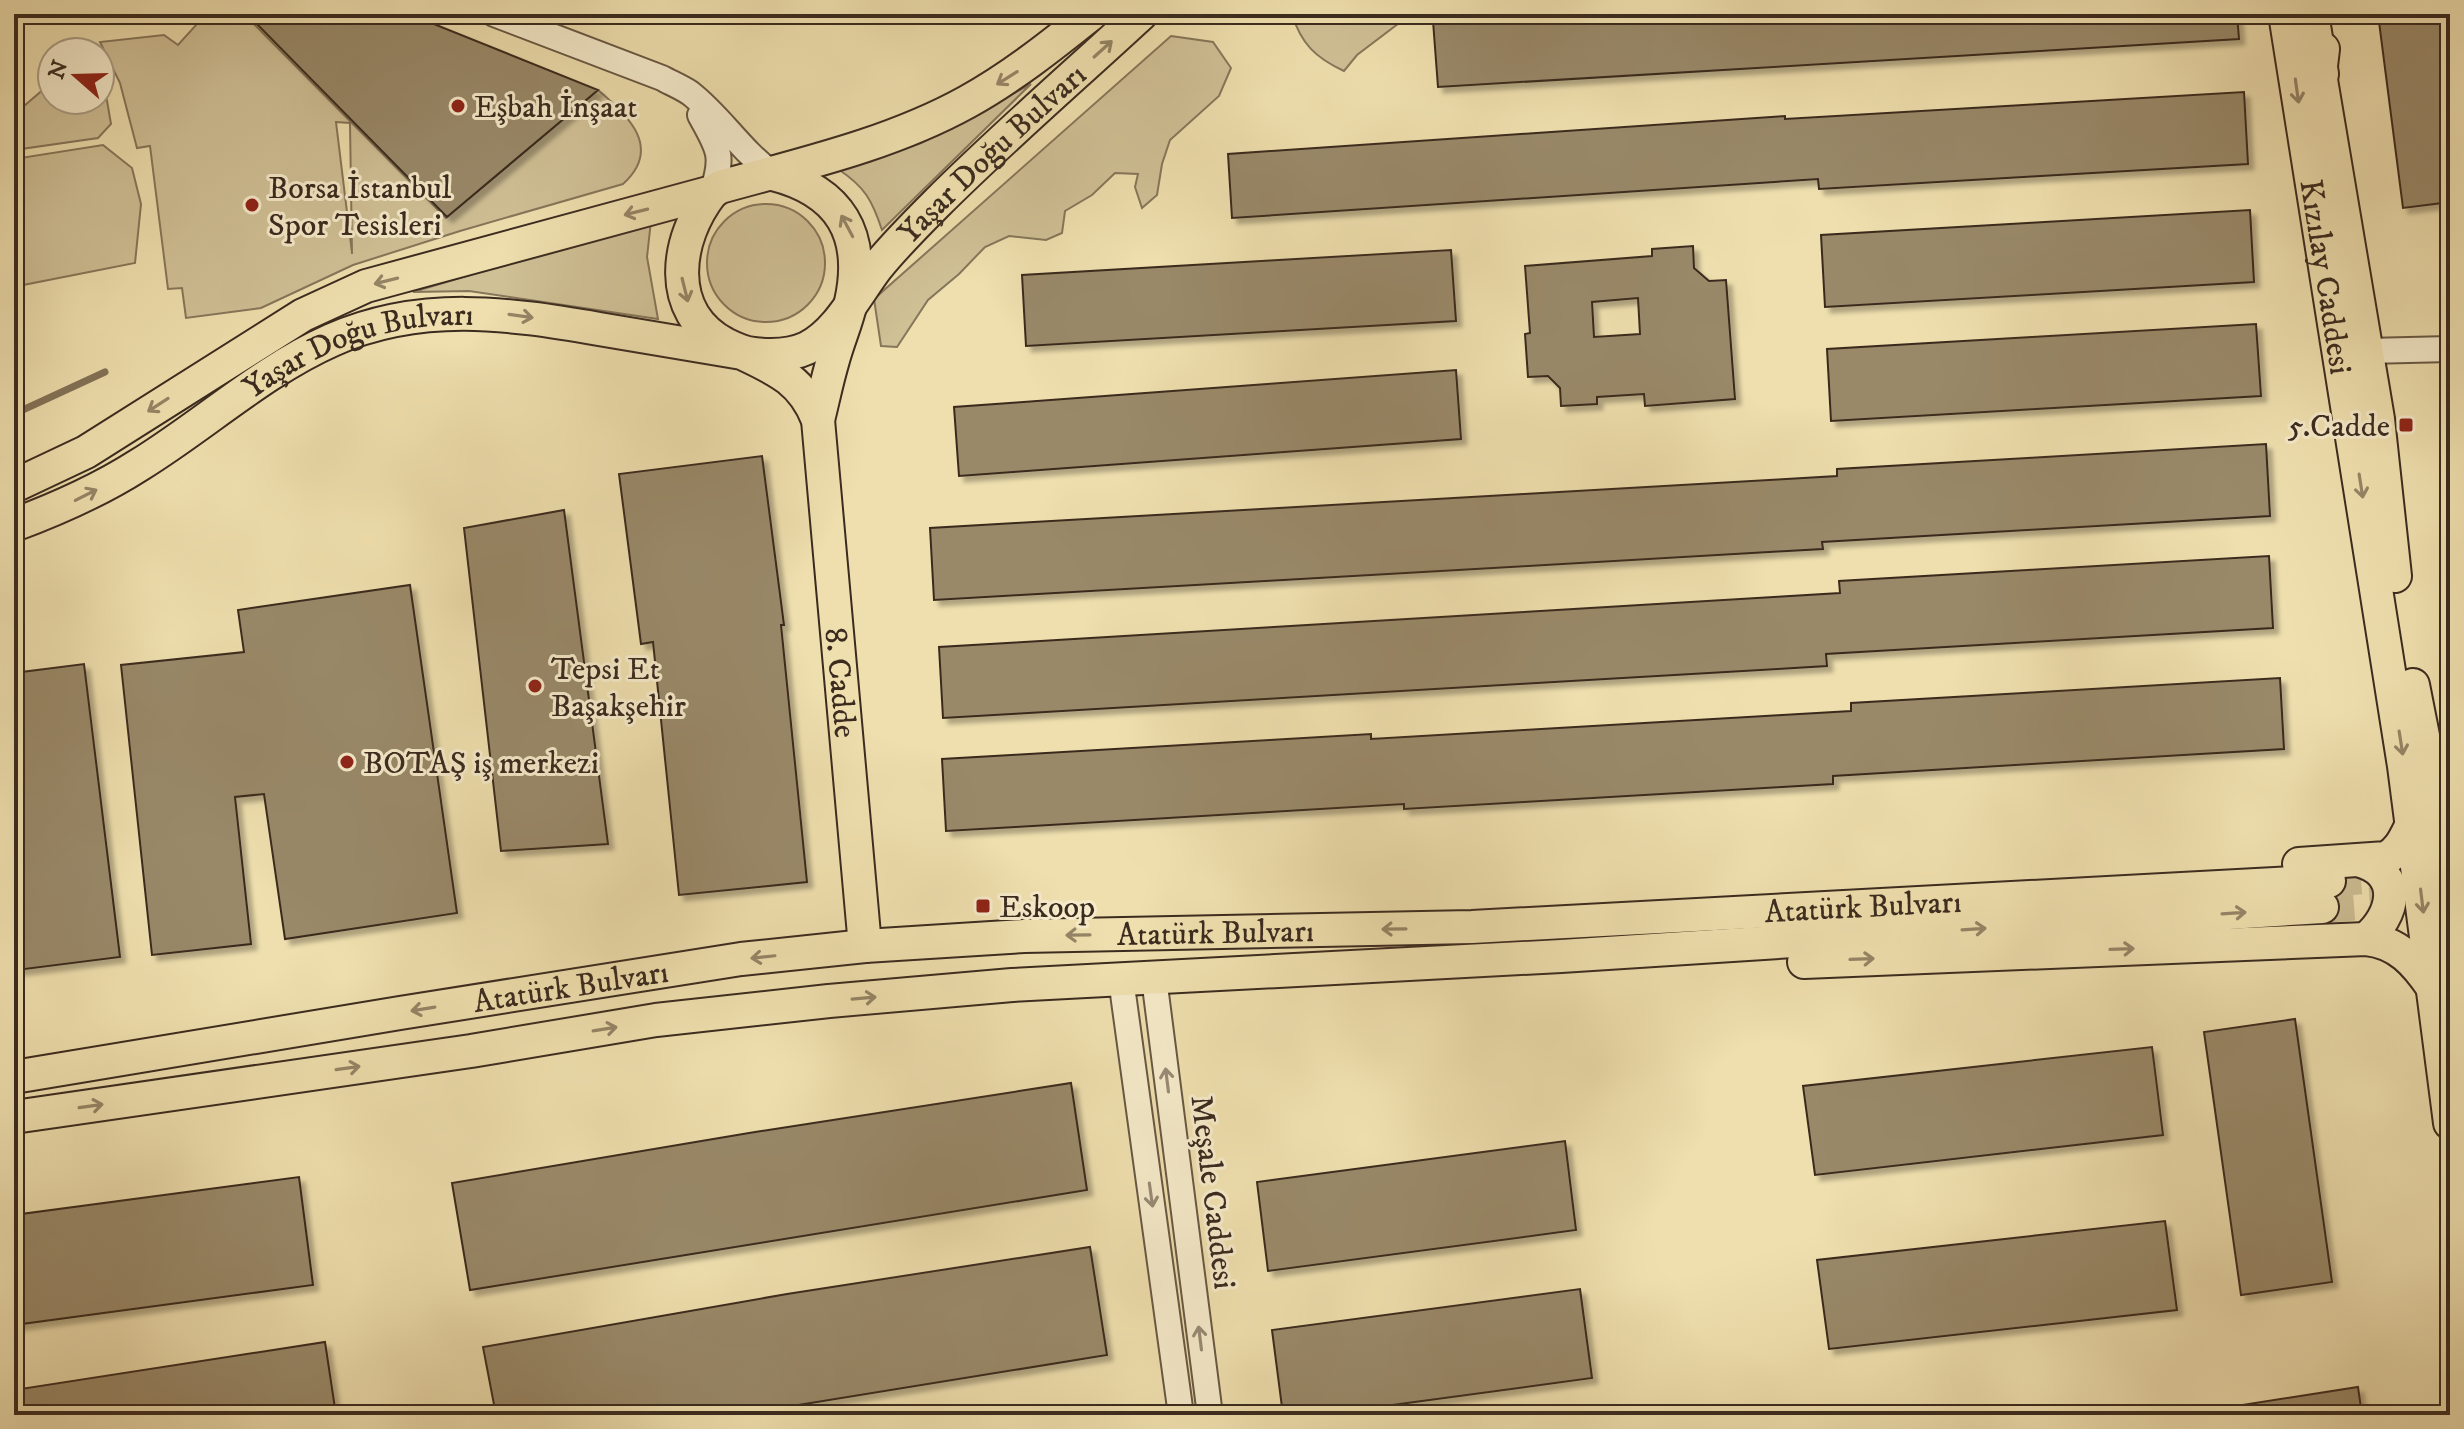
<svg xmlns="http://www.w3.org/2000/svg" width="2464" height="1429" viewBox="0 0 2464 1429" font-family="'IM FELL DW Pica',serif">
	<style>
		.green { fill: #d0c096; stroke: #86765a; stroke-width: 2; fill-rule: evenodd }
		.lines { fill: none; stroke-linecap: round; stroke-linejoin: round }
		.stream { stroke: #827257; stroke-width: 7 }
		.building { fill: #998969; stroke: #3b2b1f; stroke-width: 2; fill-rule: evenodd; filter: url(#shadow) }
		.major-tunnel { stroke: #cbbb91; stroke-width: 32; stroke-dasharray: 32 16; stroke-linecap: butt }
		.minor-casing { stroke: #685843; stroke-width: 28 }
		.major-casing { stroke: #3b2b1f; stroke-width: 36 }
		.highway-casing { stroke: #3b2b1f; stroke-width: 40 }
		.minor { stroke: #f5eaca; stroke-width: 24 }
		.major { stroke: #efdfae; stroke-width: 32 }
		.highway { stroke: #efdfae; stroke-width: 36 }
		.oneway { stroke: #958566 }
		.oneway2 { stroke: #988a74 }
		.poi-dot { fill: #8f2418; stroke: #f5eaca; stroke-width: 3 }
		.labels { text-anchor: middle; stroke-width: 6; stroke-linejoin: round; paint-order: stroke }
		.poi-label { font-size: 32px; fill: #3b2b1f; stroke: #f5eaca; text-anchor: start }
		.street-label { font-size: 32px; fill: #3b2b1f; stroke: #f5eaca }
	</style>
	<defs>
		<filter id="shadow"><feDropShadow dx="5.5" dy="5.5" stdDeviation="2" flood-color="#0004"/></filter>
	</defs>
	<rect width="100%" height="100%" fill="#efdfae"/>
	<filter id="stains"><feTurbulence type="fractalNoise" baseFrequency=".0025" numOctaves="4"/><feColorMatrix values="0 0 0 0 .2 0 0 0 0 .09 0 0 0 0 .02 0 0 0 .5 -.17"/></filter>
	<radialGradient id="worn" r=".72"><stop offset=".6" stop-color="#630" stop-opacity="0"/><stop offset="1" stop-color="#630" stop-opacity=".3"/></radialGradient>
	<!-- green -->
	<path class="green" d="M206 14H244L446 218 598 90C628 115 663 148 623 184L460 231 353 265 261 308 186 318 182 288 168 289 150 146 137 148 120 83 100 42 164 35 178 45ZM336 122 350 123 352 254V253Z
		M1292 14H1411L1357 55 1344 71C1316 58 1301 44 1292 14Z
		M1171 36 1213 42 1231 68 1219 96 1170 140 1162 164 1157 195 1142 208 1135 187 1138 174 1115 173 1092 195 1065 211 1062 233 1046 240 1009 236 985 247 959 274 928 300 897 347 881 346 874 299Z
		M100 60 111 124 98 138 14 150V108L24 106 52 82V100H100Z
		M1031 84 882 230C872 200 865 187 838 169L921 143Z
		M103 145 132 168 141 204 135 263 18 286 14 267V159Z
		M707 263a59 59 0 1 1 118 0a59 59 0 1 1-118 0Z
		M651 221 647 257 658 319 469 291 413 292Z"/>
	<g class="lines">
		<!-- stream -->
		<path class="stream" d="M14 414 105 372"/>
	</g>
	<!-- building -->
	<path class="building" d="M247 14H409L598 90 447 217Z
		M1544 14H2237L2239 39 1438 87 1433 21Z
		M2378 14H2450V202L2403 208Z
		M2244 92 2248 164 1819 189 1818 179 1232 218 1228 154 1785 116V119Z
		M2250 210 2254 282 1825 307 1821 235Z
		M1693 246 1694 268 1709 281 1726 280 1735 399 1645 406 1644 394 1597 397V404L1561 406 1560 388 1548 376 1528 377 1525 334 1530 333 1525 266 1652 256V249ZM1638 298 1640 334 1594 337 1592 302Z
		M1451 250 1456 321 1026 346 1022 275Z
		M2256 324 2261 396 1831 421 1827 349Z
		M1456 370 1461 439 959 476 954 407Z
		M2266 444 2270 516 1822 542 1823 549 934 600 930 528 1837 476V469Z
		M762 456 784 625H781L807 882 679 895 653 642 641 644 619 474Z
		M564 510 608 844 501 851 464 528Z
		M2269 556 2273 628 1826 654 1827 666 943 718 939 647 1840 593 1839 581Z
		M410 585 457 913 285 939 264 794 235 797 251 944 152 955 121 665 244 652 238 610Z
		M84 664 120 957 17 970 14 949V673Z
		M2280 678 2284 749 1833 776V784L1404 809V804L946 831 942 759 1371 734V739L1851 711V703Z
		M2295 1019 2332 1282 2241 1295 2204 1032Z
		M2152 1047 2163 1135 1815 1175 1803 1086Z
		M1071 1083 1087 1190 470 1290 452 1183 749 1133Z
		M1565 1141 1576 1230 1268 1271 1257 1182Z
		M299 1177 313 1285 14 1325V1215Z
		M2165 1221 2177 1310 1829 1349 1817 1260Z
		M1090 1247 1107 1355 737 1415H496L483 1347 787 1294Z
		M1580 1289 1592 1378 1318 1415H1283L1272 1330Z
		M325 1342 336 1415H14V1390Z
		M2358 1387 2362 1415H2243L2242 1405Z"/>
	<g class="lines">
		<!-- major-tunnel -->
		<path class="major-tunnel" d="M2329 881 2403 875
			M2322 907 2414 900"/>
		<defs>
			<path id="minor" d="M494 14 662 78C671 83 681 87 690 93 721 117 741 151 773 174
				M700 115C718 148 725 155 712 192
				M2367 351 2450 349
				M1154 978 1210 1415
				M1121 979 1181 1415"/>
			<g id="major">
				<path id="s1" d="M2285 14 2404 766 2450 1123"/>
				<path d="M2323 49 2320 74 2378 419 2395 576"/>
				<path d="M773 174C840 191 866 234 851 302 847 321 838 341 833 360 827 380 823 400 818 420"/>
				<path id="s2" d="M712 192C675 239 665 312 725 344 735 349 743 353 754 354 772 356 790 356 807 348 838 333 857 293 878 266 896 244 916 224 936 204 1002 138 1073 77 1141 14"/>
				<path d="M14 486 86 452 303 315 366 286 712 192 720 187C803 164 891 144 967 102 1012 77 1051 46 1091 14"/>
				<path id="s3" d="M14 525C57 509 100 490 139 465 204 425 262 371 332 340 421 301 506 313 599 329 647 337 694 345 742 353 778 370 803 381 818 420L865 946"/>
				<path d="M2413 685 2427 756 2450 931"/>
				<path d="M2361 861C2404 874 2394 916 2366 939"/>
				<path d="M2299 864 2386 858C2400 851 2405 838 2412 824"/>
				<path d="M1804 962 2366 939C2398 942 2416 963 2433 988"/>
				<path id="s4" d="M14 1077 400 1013 741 959 865 946 1024 936 1472 927 2329 881"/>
				<path d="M14 1117 471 1051 656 1020 829 1001 1012 985 1561 956 2322 907"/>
			</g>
			<path id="highway" d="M2310 14 2320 74"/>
		</defs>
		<!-- minor casing -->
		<use href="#minor" class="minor-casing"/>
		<!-- major casing -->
		<use href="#major" class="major-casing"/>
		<!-- highway casing -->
		<use href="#highway" class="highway-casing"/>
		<!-- minor -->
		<use href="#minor" class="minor"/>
		<!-- major -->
		<use href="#major" class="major"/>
		<!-- highway -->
		<use href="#highway" class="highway"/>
	</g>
	<!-- one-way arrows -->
	<defs><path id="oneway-shaft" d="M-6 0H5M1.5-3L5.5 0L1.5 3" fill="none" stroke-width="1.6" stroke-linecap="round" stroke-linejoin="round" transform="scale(2)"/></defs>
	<g class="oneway">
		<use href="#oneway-shaft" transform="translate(1103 49) rotate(-42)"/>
		<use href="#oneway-shaft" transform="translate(1007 78) rotate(148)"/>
		<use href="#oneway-shaft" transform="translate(2297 91) rotate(82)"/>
		<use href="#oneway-shaft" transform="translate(636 212) rotate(166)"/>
		<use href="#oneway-shaft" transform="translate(847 226) rotate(-118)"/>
		<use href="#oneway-shaft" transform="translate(386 281) rotate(166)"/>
		<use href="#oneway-shaft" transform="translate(685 290) rotate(76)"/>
		<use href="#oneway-shaft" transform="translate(521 316) rotate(8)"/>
		<use href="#oneway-shaft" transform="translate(158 405) rotate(147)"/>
		<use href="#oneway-shaft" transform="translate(2361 486) rotate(81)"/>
		<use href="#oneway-shaft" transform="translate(86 495) rotate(-27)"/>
		<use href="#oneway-shaft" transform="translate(2401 743) rotate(81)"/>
		<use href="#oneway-shaft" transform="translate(2422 901) rotate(83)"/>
		<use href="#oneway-shaft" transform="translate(2234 913) rotate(-4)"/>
		<use href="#oneway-shaft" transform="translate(1394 929) rotate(179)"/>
		<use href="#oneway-shaft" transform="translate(1974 929) rotate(-4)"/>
		<use href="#oneway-shaft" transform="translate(1078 935) rotate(179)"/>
		<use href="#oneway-shaft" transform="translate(2122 949) rotate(-2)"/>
		<use href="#oneway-shaft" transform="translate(763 957) rotate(174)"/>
		<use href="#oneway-shaft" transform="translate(1862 959) rotate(-2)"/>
		<use href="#oneway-shaft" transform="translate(864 998) rotate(-5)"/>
		<use href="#oneway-shaft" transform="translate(423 1009) rotate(171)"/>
		<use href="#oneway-shaft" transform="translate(605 1029) rotate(-9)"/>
		<use href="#oneway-shaft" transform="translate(348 1068) rotate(-8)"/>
		<use href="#oneway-shaft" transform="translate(91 1106) rotate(-8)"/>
	</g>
	<g class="oneway2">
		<use href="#oneway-shaft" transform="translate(1167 1080) rotate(-97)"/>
		<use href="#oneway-shaft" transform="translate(1151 1195) rotate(82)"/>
		<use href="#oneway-shaft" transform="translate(1200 1338) rotate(-97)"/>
	</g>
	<!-- markers -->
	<g class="poi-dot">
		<circle cx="458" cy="106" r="8"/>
		<circle cx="252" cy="205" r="8"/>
		<rect x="2398" y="417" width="16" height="16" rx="4"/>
		<circle cx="535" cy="686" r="8"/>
		<circle cx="347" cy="762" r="8"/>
		<rect x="975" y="898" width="16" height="16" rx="4"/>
	</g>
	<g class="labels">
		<!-- poi labels -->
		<g class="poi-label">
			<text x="474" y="117">Eşbah İnşaat</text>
			<text x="268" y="198">Borsa İstanbul<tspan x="268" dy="37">Spor Tesisleri</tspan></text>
			<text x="2390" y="436" text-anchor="end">5.Cadde</text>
			<text x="551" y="679">Tepsi Et<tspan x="551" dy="37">Başakşehir</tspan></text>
			<text x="363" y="773">BOTAŞ iş merkezi</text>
			<text x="999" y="917">Eskoop</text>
		</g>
		<!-- street labels -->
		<g class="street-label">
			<text dy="11" stroke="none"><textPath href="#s2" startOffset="530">Yaşar Doğu Bulvarı</textPath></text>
			<text dy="11" stroke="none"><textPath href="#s1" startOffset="266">Kızılay Caddesi</textPath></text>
			<text dy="11" stroke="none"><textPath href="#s3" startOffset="392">Yaşar Doğu Bulvarı</textPath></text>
			<text dy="11" stroke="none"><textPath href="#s3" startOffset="1154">8. Cadde</textPath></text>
			<text dy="11" stroke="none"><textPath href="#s4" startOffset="1860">Atatürk Bulvarı</textPath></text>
			<text dy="11" stroke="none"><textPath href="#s4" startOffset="1212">Atatürk Bulvarı</textPath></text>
			<text dy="11" stroke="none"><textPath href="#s4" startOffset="564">Atatürk Bulvarı</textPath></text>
			<text transform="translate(1214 1192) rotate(83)" y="11">Meşale Caddesi</text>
		</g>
	</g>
	<!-- margin -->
	<rect width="2464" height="1429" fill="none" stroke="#efdfae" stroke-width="48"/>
	<rect x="16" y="16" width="2432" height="1397" fill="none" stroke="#3b2b1f" stroke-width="4"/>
	<rect x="24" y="24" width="2416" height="1381" fill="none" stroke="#3b2b1f" stroke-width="2"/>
	<!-- north arrow -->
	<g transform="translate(76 76) rotate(290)"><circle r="38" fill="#f5eaca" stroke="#ab9e86" stroke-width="2"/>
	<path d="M0-6L14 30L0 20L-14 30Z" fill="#8f2418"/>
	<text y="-12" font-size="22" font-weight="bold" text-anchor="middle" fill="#3b2b1f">N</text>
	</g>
	<rect width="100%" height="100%" filter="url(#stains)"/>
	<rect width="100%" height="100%" fill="url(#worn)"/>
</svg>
